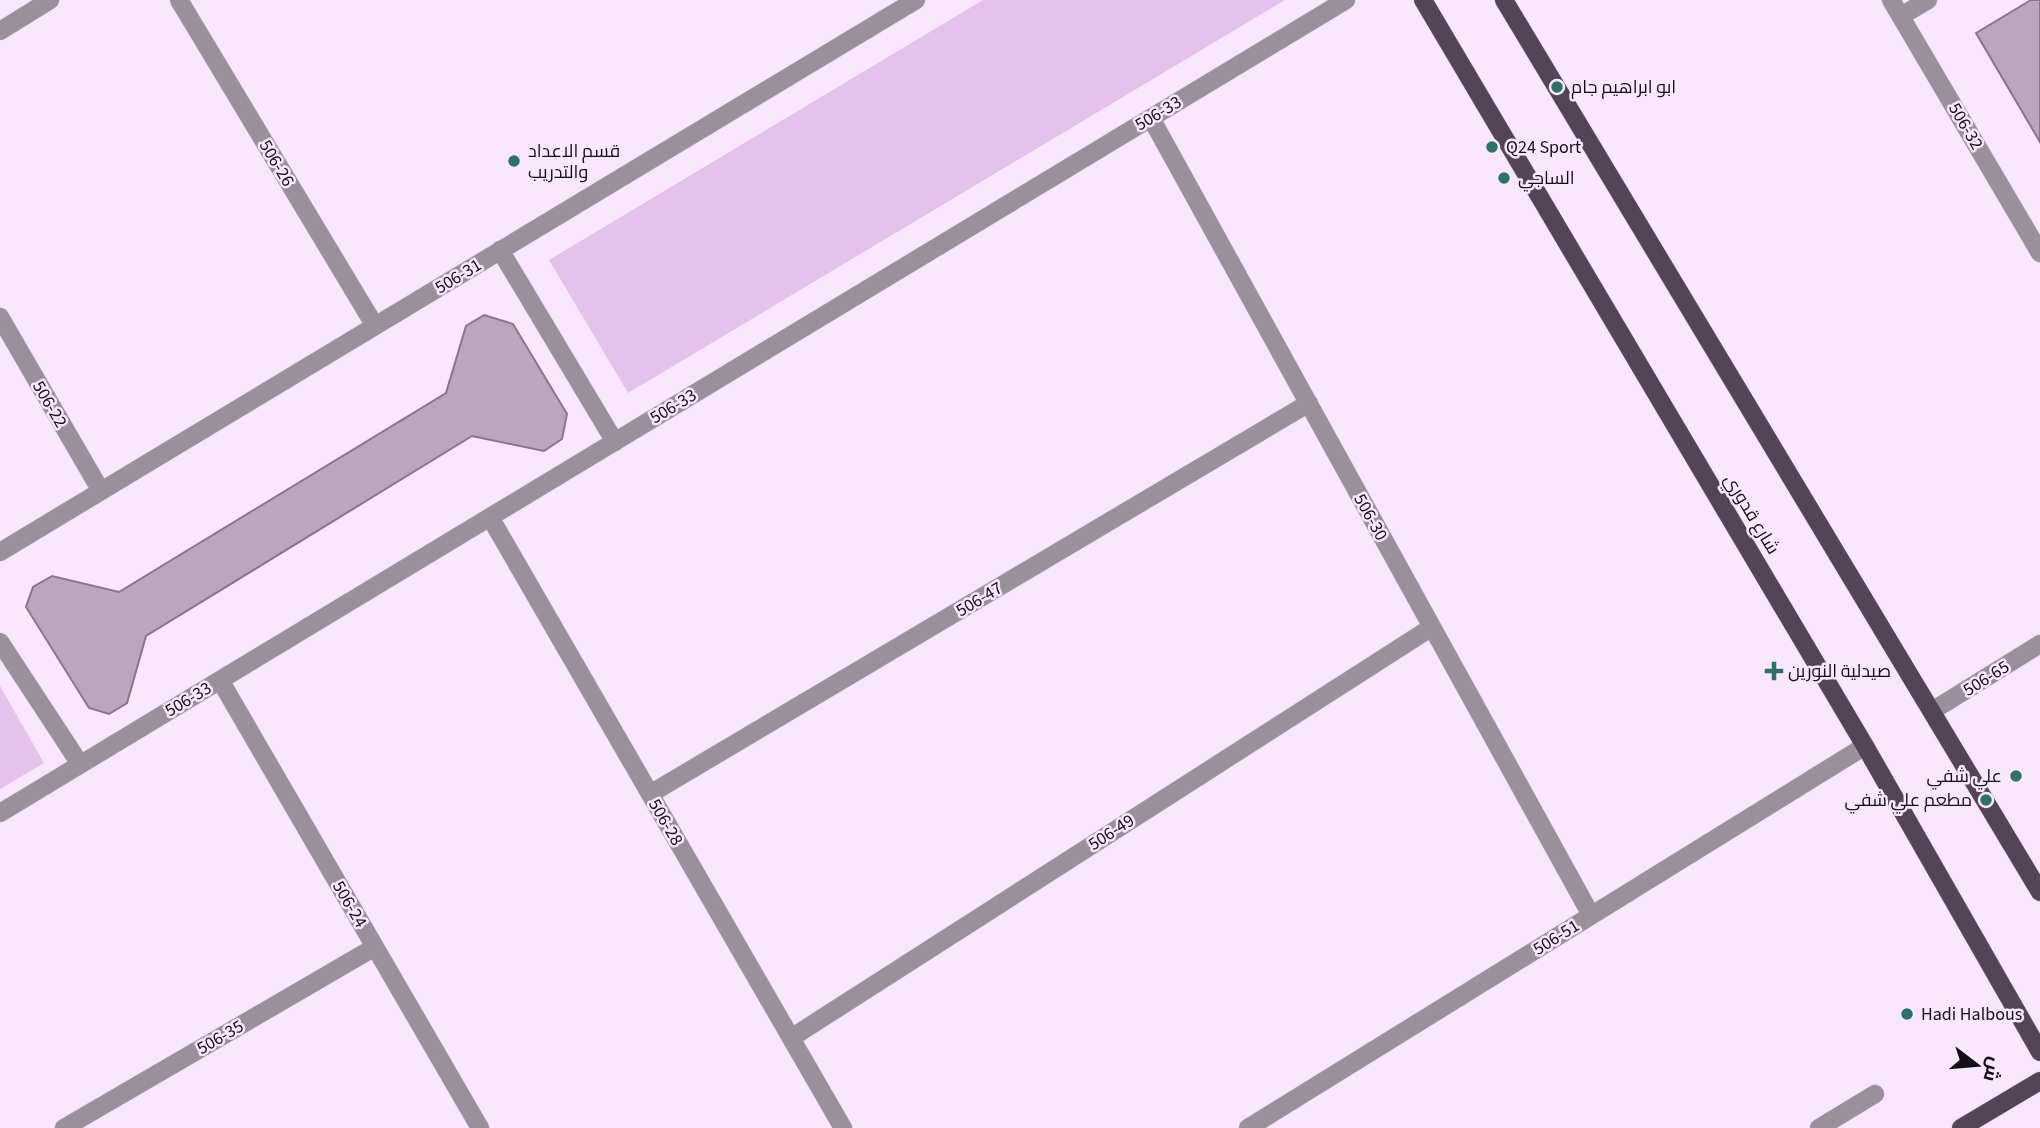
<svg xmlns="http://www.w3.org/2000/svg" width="2040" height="1128" viewBox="0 0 2040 1128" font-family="'Source Sans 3',Cairo,sans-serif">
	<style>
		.green { fill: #e5c2ec }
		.building { fill: #bba6bf; stroke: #89758d; stroke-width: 2 }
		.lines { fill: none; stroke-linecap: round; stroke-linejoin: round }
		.minor-casing { stroke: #d4c5d8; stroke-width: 19 }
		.major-casing { stroke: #d4c5d8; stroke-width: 19 }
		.minor { stroke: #99909b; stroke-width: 18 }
		.major { stroke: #534456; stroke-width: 18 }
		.poi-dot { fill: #2d7267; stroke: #f9e8fd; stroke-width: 2.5 }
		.labels { text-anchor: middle; stroke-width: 5; stroke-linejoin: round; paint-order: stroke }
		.poi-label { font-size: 18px; fill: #140d15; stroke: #f9e8fd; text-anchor: start }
		.street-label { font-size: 18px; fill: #140d15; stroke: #f9e8fd }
	</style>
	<rect width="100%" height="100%" fill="#f9e8fd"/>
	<!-- green -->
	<path class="green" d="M983 0H1285L628 393 549 260Z
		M0 686 44 763 0 789Z"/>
	<!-- building -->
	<path class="building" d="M2031 0H2040V142L1976 33Z
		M484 315 513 324 567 414 562 439 544 451 472 436 146 636 127 703 109 714 89 708 26 607 33 587 52 576 119 592 446 393 466 326Z"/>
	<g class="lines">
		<defs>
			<path id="minor" d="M179 0 375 326
				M1891 0 2040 253
				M1901 16 1928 0
				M0 31 50 0
				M1151 118 1591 915
				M500 250 615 442
				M0 317 101 491
				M490 517 843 1128
				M0 552 916 0
				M0 642 80 764
				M220 680 480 1128
				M1932 711 2040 644
				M650 794 1309 403
				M0 813 1346 0
				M791 1038 1432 627
				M64 1128 375 947
				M1248 1128 1865 746
				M1819 1128 1875 1094"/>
			<path id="major" d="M1423 0 1865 746 2040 1052
				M1504 0 2040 892
				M1961 1128 2040 1081"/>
		</defs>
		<!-- minor casing -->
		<use href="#minor" class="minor-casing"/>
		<!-- major casing -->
		<use href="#major" class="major-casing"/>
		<!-- minor -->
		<use href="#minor" class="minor"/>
		<!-- major -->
		<use href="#major" class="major"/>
	</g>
	<!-- markers -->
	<g class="poi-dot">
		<circle cx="1557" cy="87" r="7"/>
		<circle cx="1492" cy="147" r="7"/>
		<circle cx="514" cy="161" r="7"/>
		<circle cx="1504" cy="178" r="7"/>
		<path d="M1770.5 660.5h7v7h7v7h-7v7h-7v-7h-7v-7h7z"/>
		<circle cx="2016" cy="776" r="7"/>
		<circle cx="1986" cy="800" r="7"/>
		<circle cx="1907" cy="1014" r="7"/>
	</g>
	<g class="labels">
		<!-- poi labels -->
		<g class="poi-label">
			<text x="1571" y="93">ابو ابراهيم جام</text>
			<text x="1506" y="153">Q24 Sport</text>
			<text x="528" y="157">قسم الاعداد<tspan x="528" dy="21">والتدريب</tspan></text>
			<text x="1518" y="184">الساجي</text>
			<text x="1788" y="677">صيدلية النورين</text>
			<text x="2002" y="782" text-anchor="end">علي شفي</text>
			<text x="1972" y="806" text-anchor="end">مطعم علي شفي</text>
			<text x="1921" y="1020">Hadi Halbous</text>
		</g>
		<!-- street labels -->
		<g class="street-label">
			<text transform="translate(1158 113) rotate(-31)" y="6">506-33</text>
			<text transform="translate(1966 126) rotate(60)" y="6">506-32</text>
			<text transform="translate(277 163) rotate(59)" y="6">506-26</text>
			<text transform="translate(458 276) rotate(-31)" y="6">506-31</text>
			<text transform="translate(50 404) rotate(60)" y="6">506-22</text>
			<text transform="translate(673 406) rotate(-31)" y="6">506-33</text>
			<text transform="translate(1752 514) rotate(59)" y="6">شارع قدوري</text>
			<text transform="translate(1371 517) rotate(61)" y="6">506-30</text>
			<text transform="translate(979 599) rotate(-31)" y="6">506-47</text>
			<text transform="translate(1986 678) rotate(-32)" y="6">506-65</text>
			<text transform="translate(188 699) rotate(-31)" y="6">506-33</text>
			<text transform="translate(666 822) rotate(60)" y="6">506-28</text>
			<text transform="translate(1111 832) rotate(-33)" y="6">506-49</text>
			<text transform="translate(350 904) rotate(60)" y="6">506-24</text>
			<text transform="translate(1556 937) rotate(-32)" y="6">506-51</text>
			<text transform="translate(220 1037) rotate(-30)" y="6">506-35</text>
		</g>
	</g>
	<!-- north arrow -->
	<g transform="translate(1977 1065) rotate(106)" stroke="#f9e8fd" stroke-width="5" paint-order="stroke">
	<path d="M0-5L12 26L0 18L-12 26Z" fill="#140d15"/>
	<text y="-10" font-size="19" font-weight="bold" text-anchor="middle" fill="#140d15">ش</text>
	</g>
</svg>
